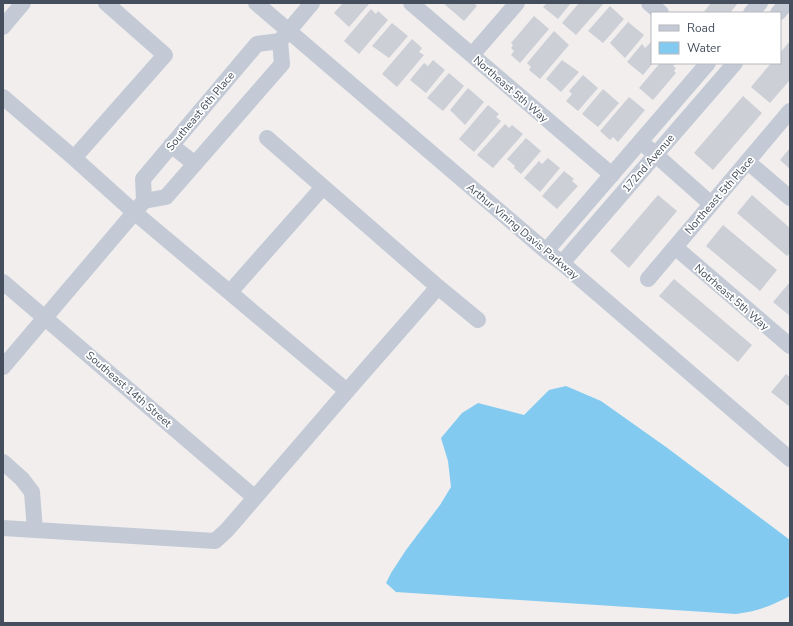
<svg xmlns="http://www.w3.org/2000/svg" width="793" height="626" viewBox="0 0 793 626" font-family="'Nunito Sans',sans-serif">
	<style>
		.water { fill: #83caf1 }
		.building { fill: #cccfd6 }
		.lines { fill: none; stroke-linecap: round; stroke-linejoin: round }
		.street { stroke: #c3cad6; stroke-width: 16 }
		.labels { text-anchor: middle; stroke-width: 3.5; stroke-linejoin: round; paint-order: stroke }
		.street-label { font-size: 11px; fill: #454e5c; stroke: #fff }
	</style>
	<rect width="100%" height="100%" fill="#f1eeed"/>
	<!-- water -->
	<path class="water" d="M566 386 601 401 666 447 790 540V596C771 606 758 611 736 614L396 592 386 583 391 573 406 550 440 505 451 487 448 461 441 438 462 413 478 403 524 415 549 390Z"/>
	<!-- building -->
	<path class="building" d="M343 3H368L369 4 349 27 334 13Z
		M443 3H474L477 6 464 21Z
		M547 3H571L558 19 543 7Z
		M579 3H604L576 35 562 23Z
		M711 3H738L730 13H703Z
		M610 6 624 19 603 43 588 31Z
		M371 9 376 14 378 11 388 20 359 54 344 41Z
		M534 16 549 29 520 63 511 55 514 51 511 48 513 45 511 43Z
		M628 22 644 35 625 58 610 43Z
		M392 23 408 36 389 58 372 46Z
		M554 31 569 45 540 79 529 70 531 67 527 63Z
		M412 39 422 48 419 52 424 55 397 87 382 74Z
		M790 41V80L770 103 751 87 771 63H780V53Z
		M651 42 652 43 653 63 643 75 627 62 642 44 645 48Z
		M433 60 445 70 426 93 410 80 424 63 428 66Z
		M562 60 579 72 561 92 546 79Z
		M660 63H676L673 66 676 68 674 71 676 73 653 100 639 88Z
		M449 73 464 86 443 111 427 98Z
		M583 75 598 88 578 111 566 101 572 94 569 91Z
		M468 88 484 102 465 125 450 110Z
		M603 89 619 103 598 127 582 114Z
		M743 96 762 113 713 170 694 153Z
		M629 97 645 110 618 142 613 137 610 140 600 131Z
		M488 105 499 114 496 117 501 121 474 152 459 139Z
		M505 124 509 128 512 125 523 134 493 168 477 155Z
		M526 138 541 151 521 174 514 168 515 166 507 159Z
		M790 148V169L780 160Z
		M548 158 560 168 540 192 524 178 539 161 542 164Z
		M564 171 574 179 572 181 578 186 557 209 542 196Z
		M658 195 677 211 629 268 610 251Z
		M752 195 790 228V253L787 256 737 213Z
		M723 225 777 270 760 291 706 246Z
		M674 279 752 345 738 362 659 296Z
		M790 282V316L773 302Z
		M786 374 790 377V407L771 392Z"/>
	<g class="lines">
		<!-- street -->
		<path class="street" d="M256 3 546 251 562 263 790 459
			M411 3 612 175
			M649 3 661 13
			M751 13 760 3
			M778 13 787 3
			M3 27 23 3
			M472 55 517 3
			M3 97 74 158 134 212 347 391 227 530 215 541 35 530
			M267 138 438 287 347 391
			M171 145 195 164
			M648 148 711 204
			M74 158 165 55 106 3
			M748 162 790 198
			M144 201 143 179 257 44 280 41
			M675 247 790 346
			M546 251 708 63
			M562 263 735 63
			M648 279 790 111
			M3 282 254 497
			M438 287 478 320
			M230 292 323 187
			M3 367 144 201 166 197 282 64 280 41 312 3
			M3 462 22 479 32 492 35 530 3 528"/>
	</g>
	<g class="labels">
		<!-- street labels -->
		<g class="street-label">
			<text transform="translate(511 89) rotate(41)" y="4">Northeast 5th Way</text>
			<text transform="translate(200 111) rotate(-50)" y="4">Southeast 6th Place</text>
			<text transform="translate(648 163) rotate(-49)" y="4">172nd Avenue</text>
			<text transform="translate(719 195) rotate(-49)" y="4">Northeast 5th Place</text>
			<text transform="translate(523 231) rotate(40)" y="4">Arthur Vining Davis Parkway</text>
			<text transform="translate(732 297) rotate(41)" y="4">Notrheast 5th Way</text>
			<text transform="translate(129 389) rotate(41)" y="4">Southeast 14th Street</text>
		</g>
	</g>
	<!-- border -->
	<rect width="793" height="626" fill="none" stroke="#454e5c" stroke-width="8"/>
	<!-- legend -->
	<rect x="651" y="12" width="130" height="52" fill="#ffffff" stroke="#b5b8be"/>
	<rect x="659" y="25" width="20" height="6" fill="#c3cad6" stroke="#b5b8be"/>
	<text x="687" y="32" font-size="12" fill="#454e5c">Road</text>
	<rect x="659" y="42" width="20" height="12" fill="#83caf1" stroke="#b5b8be"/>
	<text x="687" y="52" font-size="12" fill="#454e5c">Water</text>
</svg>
